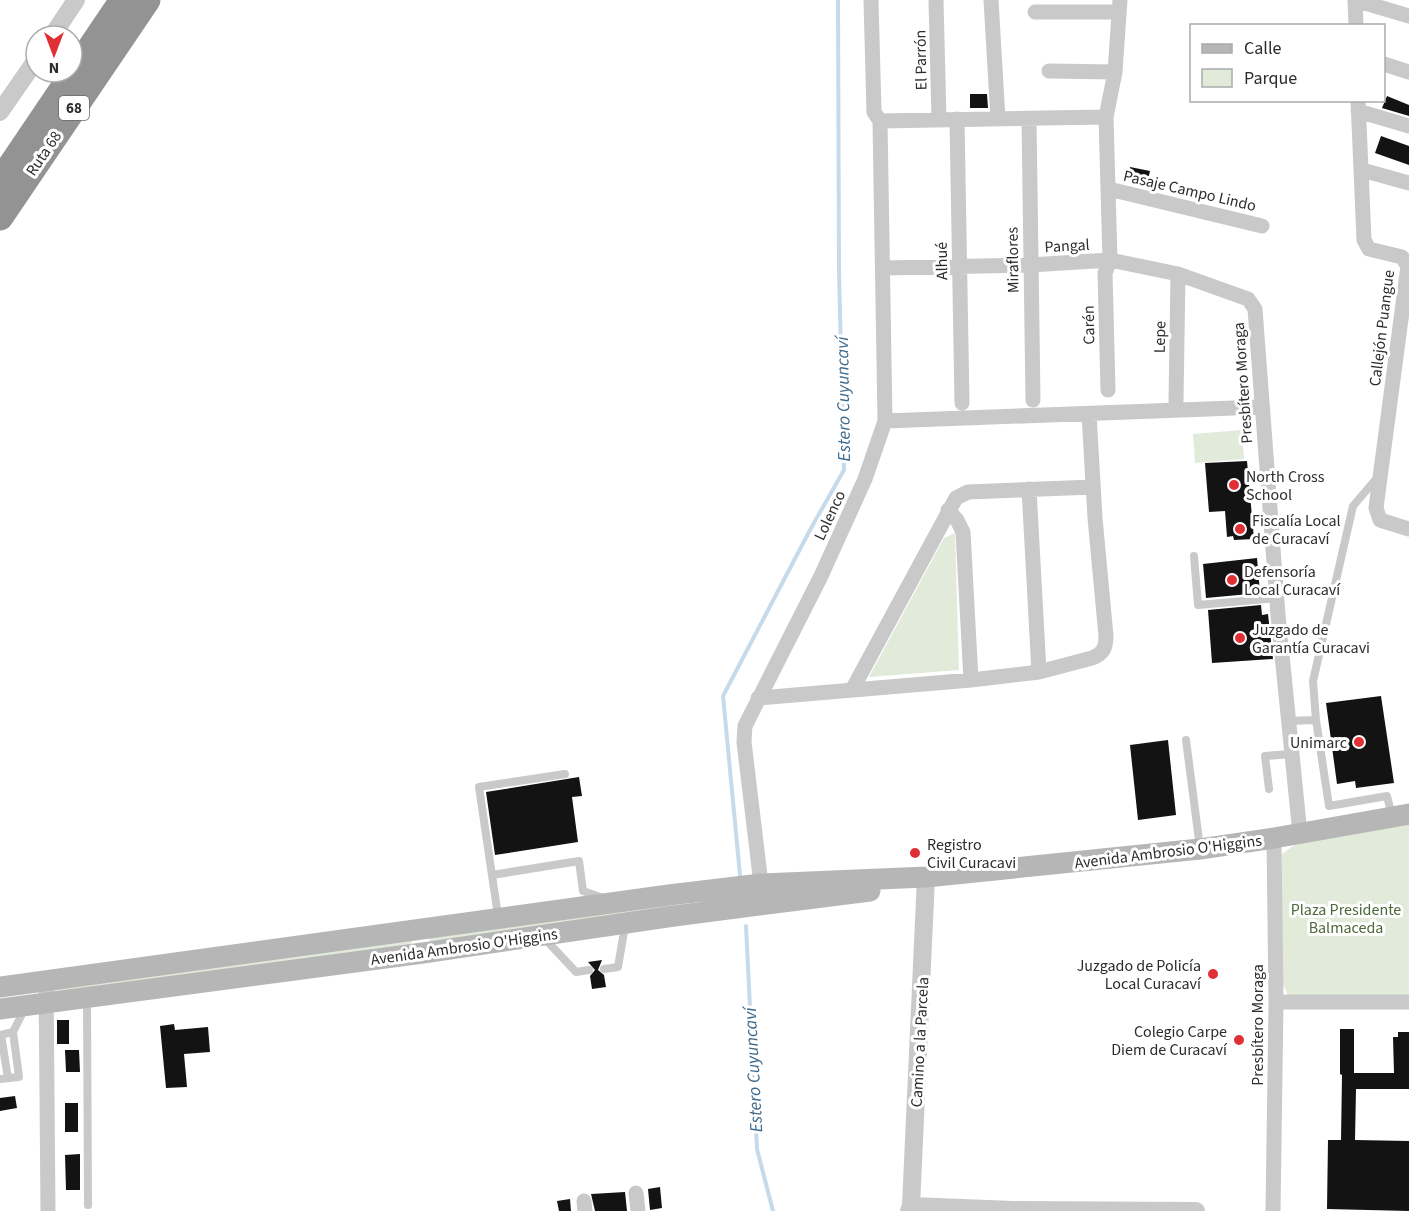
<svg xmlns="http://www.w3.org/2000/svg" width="1409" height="1211" viewBox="0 0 1409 1211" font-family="'Source Sans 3',sans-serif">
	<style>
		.green { fill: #e2eada }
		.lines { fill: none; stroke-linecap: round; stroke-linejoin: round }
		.stream { stroke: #c6daea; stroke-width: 4 }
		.building { fill: #131313 }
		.service { stroke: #c9c9c9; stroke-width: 8 }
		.minor { stroke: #c9c9c9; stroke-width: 15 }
		.tertiary { stroke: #c9c9c9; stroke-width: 18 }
		.secondary { stroke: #b6b6b6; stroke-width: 21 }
		.motorway { stroke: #939393; stroke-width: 27 }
		.poi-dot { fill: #e13035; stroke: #fff; stroke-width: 2 }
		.labels { text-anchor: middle; stroke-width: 6; stroke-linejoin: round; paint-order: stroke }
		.shield { fill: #fff; stroke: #6b6b6b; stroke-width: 1.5 }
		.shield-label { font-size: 15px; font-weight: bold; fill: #2c2c2c }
		.street-label { font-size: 16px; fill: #2c2c2c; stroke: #fff }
		.poi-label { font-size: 16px; fill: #2c2c2c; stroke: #fff; text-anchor: start }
		.park-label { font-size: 16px; fill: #4d673b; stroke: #fff }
		.water-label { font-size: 18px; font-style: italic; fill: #3d698c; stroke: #fff }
	</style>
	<rect width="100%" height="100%" fill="#fff"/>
	<!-- green -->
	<path class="green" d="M1242 430 1244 459 1195 463 1193 434Z
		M955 533 959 670 869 677 944 538Z
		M1409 823V995H1288L1282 982V854L1297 843Z
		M667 904 668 911 431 943 429 939 432 935Z
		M410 933 412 946 51 993 52 984Z"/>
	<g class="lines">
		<!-- stream -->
		<path class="stream" d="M740 875 723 696 810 530 844 470 839 273 838 0
			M746 926 757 1149 773 1211"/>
	</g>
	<!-- building -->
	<path class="building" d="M970 94H987L988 108H970Z
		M1387 96 1409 105V116L1382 108Z
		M1381 136 1409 146V165L1375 153Z
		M1130 167 1150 171 1147 184 1128 180Z
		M1247 461 1254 539 1234 540 1233 536 1227 537 1225 511 1209 512 1205 463Z
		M1257 558 1260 593 1206 598 1203 564Z
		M1261 605 1262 615 1268 614 1273 659 1212 663 1208 610Z
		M1381 696 1394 783 1356 788 1355 781 1337 784 1326 703Z
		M1168 740 1176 815 1138 820 1130 745Z
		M579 777 582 796 572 797 578 842 495 855 486 792Z
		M602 960 598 970 604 975 606 987 592 989 590 976 595 970 588 962Z
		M57 1020H69V1044H57Z
		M174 1024 175 1030 208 1027 210 1052 184 1054 187 1087 166 1088 160 1026Z
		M1340 1029H1354V1073H1394L1393 1037H1398V1032H1409V1089H1356L1355 1140 1409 1141V1211L1327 1209 1328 1140H1341L1342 1075 1340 1074Z
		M65 1050H79L80 1072H66Z
		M15 1096 17 1108 0 1111V1098Z
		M65 1103H78V1132H65Z
		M80 1154V1190H66L65 1155Z
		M660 1187 662 1208 650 1210 648 1189Z
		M625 1192 627 1211H595L591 1194Z
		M570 1199 571 1211H559L557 1201Z"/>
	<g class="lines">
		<!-- service -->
		<path class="service" d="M1194 556 1198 605 1277 598
			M1316 720 1313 681 1353 506 1377 478
			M1288 721 1316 720 1329 806 1387 796 1392 816
			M1186 740 1200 848
			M1269 789 1265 756 1291 754
			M492 875 579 861 583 891 603 898
			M498 916 479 787 565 774
			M545 939 576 972 589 970
			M604 969 618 967 625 926
			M87 1000 88 1205
			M0 1035 13 1032 25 1008
			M1 1035 8 1078
			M0 1079 19 1077 13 1032"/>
		<!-- minor -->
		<path class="minor" d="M871 0 874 112 880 121
			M936 0 939 120
			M991 0 998 119
			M1355 0 1409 16
			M1355 0 1356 26
			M1035 12H1119
			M1384 64 1409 72
			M1049 71 1115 72
			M1358 100 1364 240 1369 249 1402 257 1408 266 1376 508 1380 520 1409 529
			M1358 111 1409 126
			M957 119 962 403
			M1029 119 1033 400
			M880 121 1106 117
			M1362 170 1409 183
			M1109 189 1262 226
			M883 268 1030 265 1110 260 1178 274 1248 299 1255 309 1278 615 1300 834
			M1108 390 1105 273 1110 260 1106 117 1115 72 1120 0
			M1176 401 1178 274
			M885 421 1261 407
			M1029 489 1039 672
			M948 510 957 520 963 532 971 680
			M852 690 956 498 968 492 1093 487
			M758 698 971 680 1039 672 1092 658C1103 654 1106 648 1106 636L1095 518 1089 414
			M766 891 761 884 744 742 745 726 821 576 865 479 885 421 880 121
			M46 979 48 1211
			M1276 1002H1409
			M636 1193 638 1211
			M584 1201 585 1211
			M1273 1211 1276 1002 1274 838"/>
		<!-- tertiary -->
		<path class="tertiary" d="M52 36 76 0
			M0 112 36 60
			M911 1206 1013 1210 1196 1211
			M909 1211 911 1206 926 877"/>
		<!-- secondary -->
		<path class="secondary" d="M0 987 669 895 761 884 926 877 1200 849 1274 838 1409 814
			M0 1009 423 953 674 916 870 891"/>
		<!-- motorway -->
		<path class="motorway" d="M0 182 123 0
			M0 217 147 0"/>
	</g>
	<!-- markers -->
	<g class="poi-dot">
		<circle cx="1234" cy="485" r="6"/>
		<circle cx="1240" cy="529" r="6"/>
		<circle cx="1232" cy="580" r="6"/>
		<circle cx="1240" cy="638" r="6"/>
		<circle cx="1359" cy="742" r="6"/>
		<circle cx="915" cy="853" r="6"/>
		<circle cx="1213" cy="974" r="6"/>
		<circle cx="1239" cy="1040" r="6"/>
	</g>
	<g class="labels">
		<!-- shield labels -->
		<rect class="shield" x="59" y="96" width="30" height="24" rx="4.5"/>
		<g class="shield-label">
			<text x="74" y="113">68</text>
		</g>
		<!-- street labels -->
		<g class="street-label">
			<text transform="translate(920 60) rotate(-91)" y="6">El Parrón</text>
			<text transform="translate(43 153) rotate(-56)" y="6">Ruta 68</text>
			<text transform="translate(1190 190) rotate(13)" y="6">Pasaje Campo Lindo</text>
			<text transform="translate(1067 245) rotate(-3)" y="6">Pangal</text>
			<text transform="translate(1012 260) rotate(-91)" y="6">Miraflores</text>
			<text transform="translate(941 261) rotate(-91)" y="6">Alhué</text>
			<text transform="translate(1088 325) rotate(-91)" y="6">Carén</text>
			<text transform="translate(1381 328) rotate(-83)" y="6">Callejón Puangue</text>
			<text transform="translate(1159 337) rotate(-89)" y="6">Lepe</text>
			<text transform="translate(1242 383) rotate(-94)" y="6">Presbítero Moraga</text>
			<text transform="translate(829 515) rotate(-65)" y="6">Lolenco</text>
			<text transform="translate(1168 851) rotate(-7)" y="6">Avenida Ambrosio O'Higgins</text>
			<text transform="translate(464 946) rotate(-8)" y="6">Avenida Ambrosio O'Higgins</text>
			<text transform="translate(1257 1025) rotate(-90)" y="6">Presbítero Moraga</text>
			<text transform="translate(919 1042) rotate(-87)" y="6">Camino a la Parcela</text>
		</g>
		<!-- poi labels -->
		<g class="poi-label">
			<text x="1246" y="482">North Cross<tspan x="1246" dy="18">School</tspan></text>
			<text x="1252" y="526">Fiscalía Local<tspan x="1252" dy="18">de Curacaví</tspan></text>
			<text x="1244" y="577">Defensoría<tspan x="1244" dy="18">Local Curacaví</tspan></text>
			<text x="1252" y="635">Juzgado de<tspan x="1252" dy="18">Garantía Curacavi</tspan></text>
			<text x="1347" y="748" text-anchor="end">Unimarc</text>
			<text x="927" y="850">Registro<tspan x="927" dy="18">Civil Curacavi</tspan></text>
			<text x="1201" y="971" text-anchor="end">Juzgado de Policía<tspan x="1201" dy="18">Local Curacaví</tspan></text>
			<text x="1227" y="1037" text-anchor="end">Colegio Carpe<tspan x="1227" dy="18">Diem de Curacaví</tspan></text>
		</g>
		<!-- park labels -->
		<g class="park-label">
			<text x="1346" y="915">Plaza Presidente<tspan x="1346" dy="18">Balmaceda</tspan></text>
		</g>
		<!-- water labels -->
		<g class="water-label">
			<text transform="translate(843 399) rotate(-91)" y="6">Estero Cuyuncaví</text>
			<text transform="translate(753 1070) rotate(-93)" y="6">Estero Cuyuncaví</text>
		</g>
	</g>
	<!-- legend -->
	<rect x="1190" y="24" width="195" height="78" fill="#ffffff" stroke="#ababab" stroke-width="1.5"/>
	<rect x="1202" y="44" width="30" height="9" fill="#b6b6b6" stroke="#ababab" stroke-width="1.5"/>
	<text x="1244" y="54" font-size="18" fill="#2c2c2c">Calle</text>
	<rect x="1202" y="69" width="30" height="18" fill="#e2eada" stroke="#ababab" stroke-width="1.5"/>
	<text x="1244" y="84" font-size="18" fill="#2c2c2c">Parque</text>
	<!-- north arrow -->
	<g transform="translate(54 54) rotate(180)"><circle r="28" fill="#ffffff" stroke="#ababab" stroke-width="1.5"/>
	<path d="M0-4.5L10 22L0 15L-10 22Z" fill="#e13035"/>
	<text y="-9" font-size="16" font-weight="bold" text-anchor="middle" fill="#2c2c2c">N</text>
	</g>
</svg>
